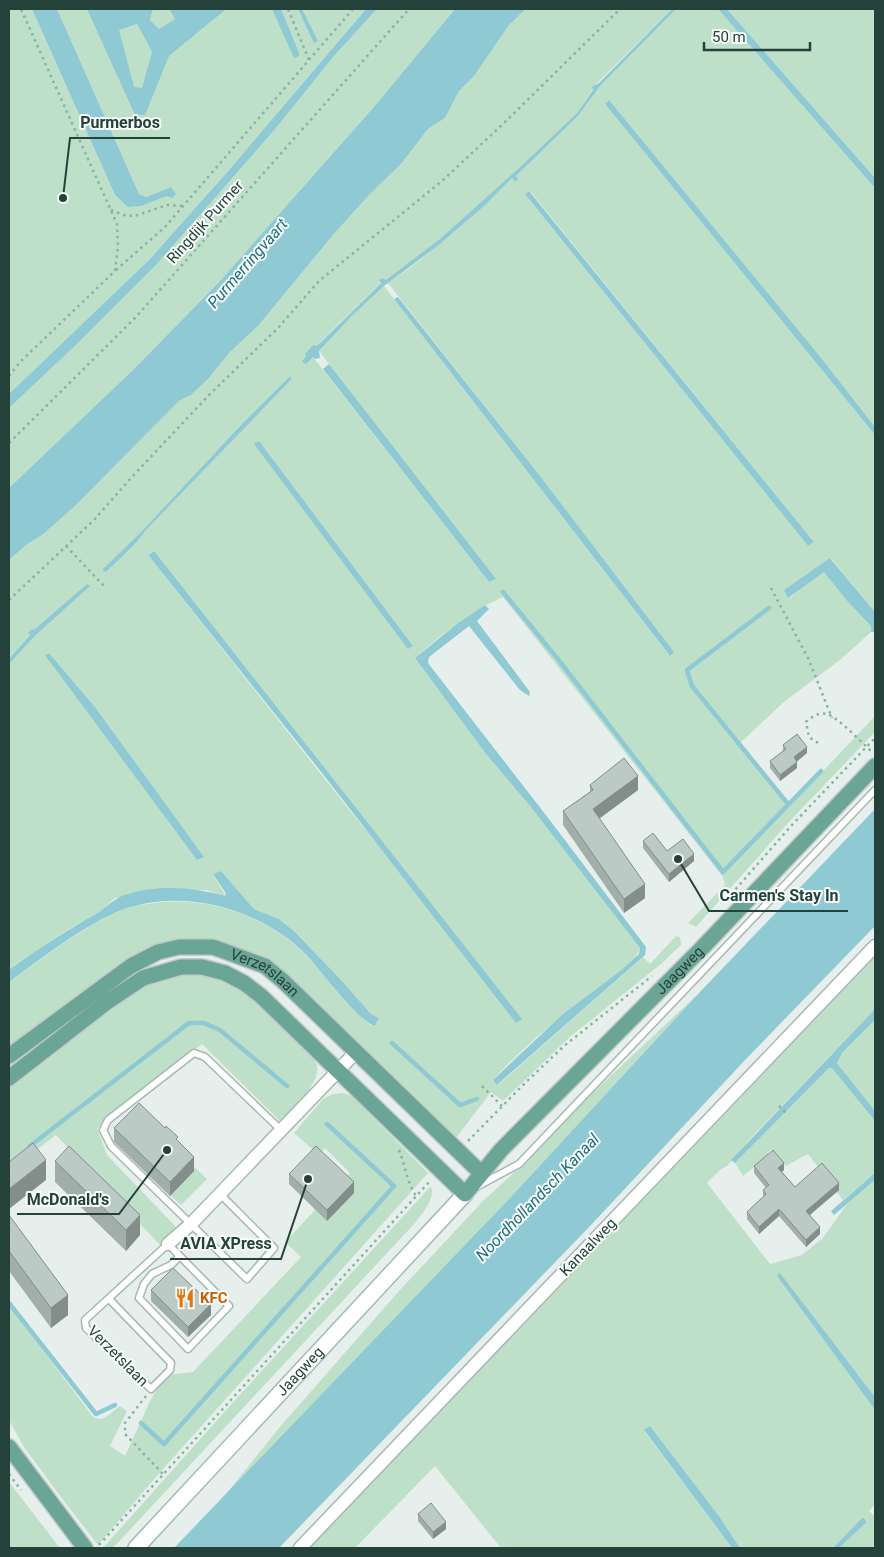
<svg xmlns="http://www.w3.org/2000/svg" width="884" height="1557" viewBox="0 0 884 1557" font-family="Roboto,sans-serif">
	<style>
		.green { fill: #bfe0c8; fill-rule: evenodd }
		.water { fill: #8ec9d4; fill-rule: evenodd }
		.lines { fill: none; stroke-linecap: round; stroke-linejoin: round }
		.stream { stroke: #8ec9d4; stroke-width: 4.5 }
		.lane-casing { stroke: #a8b8b2; stroke-width: 9 }
		.street-casing { stroke: #a8b8b2; stroke-width: 15 }
		.secondary-casing { stroke: #a4bbb3; stroke-width: 18 }
		.primary-casing { stroke: #c2cac8; stroke-width: 18 }
		.path { stroke: #86b3a5; stroke-width: 2.5; stroke-dasharray: 2.5 4; stroke-linecap: butt }
		.lane { stroke: #fff; stroke-width: 6 }
		.street { stroke: #fff; stroke-width: 12 }
		.secondary { stroke: #fff; stroke-width: 15 }
		.primary { stroke: #6aa596; stroke-width: 15 }
		.wall { fill: #a1aea9 }
		.shaded-wall { fill: #838d89 }
		.building { fill: #bbcac4; stroke: #838d89 }
		.labels { text-anchor: middle; stroke-width: 4; stroke-linejoin: round; paint-order: stroke }
		.street-label { font-size: 15px; fill: #24423a; stroke: #f7fbf9 }
		.food-label { font-size: 15px; font-weight: bold; fill: #c56008; stroke: #f7fbf9; text-anchor: start }
		.water-label { font-size: 16px; font-style: italic; fill: #1c6f80; stroke: #f7fbf9 }
		.leader { fill: none; stroke: #24423a; stroke-width: 2 }
		.callout-dot { fill: #24423a; stroke: #f7fbf9; stroke-width: 2 }
		.callout-label { font-size: 16px; text-anchor: middle; font-weight: bold; fill: #24423a; stroke: #f7fbf9; stroke-width: 4; stroke-linejoin: round; paint-order: stroke }
	</style>
	<rect width="100%" height="100%" fill="#e6efeb"/>
	<!-- green -->
	<path class="green" d="M9 9H32L115 195C130 212 148 203 167 196L171 187 146 197 139 194 57 9H91L119 29 137 24 152 52 169 56 224 11V9H272L295 57 281 9H366L229 170 149 260 9 394Z
		M153 9H169L175 19 159 29 150 20Z
		M377 9H455L373 108 220 281 135 368 9 488V408L76 345 156 265 333 57Z
		M526 9H672L596 84 577 113 519 168 441 238 386 281 379 280 381 282 316 346 313 357 489 582 495 580 319 351 352 316 384 286 669 655 673 652 537 472 388 283C433 253 474 216 512 178L515 182 518 179 516 176 578 116 601 85 676 9H718L875 188V427L822 359 612 104 609 100 605 104 875 435V612L831 558 784 590 789 598 824 571 848 602 871 626V632L840 660 785 701 740 743 789 807 875 716V732L788 823 696 927 688 923 725 885 723 877 503 597C470 611 441 635 415 658L486 754 530 806 640 948C637 964 579 1001 563 1015 540 1034 512 1058 493 1080L498 1085 643 957 650 964 676 936 680 937 681 945 661 964 571 1036 503 1101 491 1092 456 1138 446 1133 296 985 215 942 149 949 125 960 9 1048V982C46 956 82 927 124 909 129 906 136 906 142 905 200 893 264 913 306 955 328 977 347 1003 370 1025L375 1026 379 1018 371 1014 342 981 295 932 279 919 254 909 221 871 213 875 226 896 206 890 115 898 102 910 67 930 9 970V664L37 634 32 629 30 635 9 659V560L26 545 42 535 74 507 179 401 191 395 208 379 230 352 258 326 333 235 368 196 401 164 428 129 445 118 459 91 474 76 509 25ZM530 191 814 542 808 546 525 194ZM290 376 292 379 146 530 135 544 106 572 103 570 141 532 240 426ZM153 551 521 1019 351 812 148 555ZM49 653 95 707 203 857 197 859 46 655Z
		M727 9H873L875 11V178Z
		M875 955V1009L749 1140 727 1166 720 1170 707 1183 770 1264 802 1255 823 1238 847 1204 875 1180V1397L780 1274 777 1276 875 1410V1504L869 1511 873 1515 875 1513V1548H839L867 1522 863 1517 833 1548H740L719 1516 650 1426 644 1431 732 1548H506L504 1546 501 1548 435 1466 356 1547 293 1548 654 1188 794 1038Z
		M188 972 209 974 229 982 243 991 311 1055C313 1058 316 1062 317 1065 321 1084 292 1108 280 1121L202 1044 97 1128 107 1155 178 1229 161 1246 56 1135 9 1171V1085L145 983Z
		M700 992 510 1198 222 1499 279 1428 399 1291 484 1200 519 1168 583 1102Z
		M875 1020V1111L837 1063 842 1053Z
		M832 1067 875 1121V1173L843 1200 808 1154 786 1166 772 1149 767 1153 769 1155 743 1176 735 1163 829 1068Z
		M344 1093 353 1097 428 1173 155 1478 98 1545 60 1496 24 1447 9 1420V1305L93 1417C104 1423 111 1412 120 1406L127 1411 110 1446 125 1456 151 1399 166 1375 193 1372 301 1257 285 1242 350 1173 325 1148 319 1155 294 1133 323 1099 333 1094Z
		M189 1162 207 1179 181 1205 164 1189Z
		M431 1186C436 1199 422 1213 415 1223L113 1548H103L236 1399Z
		M9 1482 60 1548H9Z"/>
	<!-- water -->
	<path class="water" d="M32 9H57L139 194 146 197 171 187 176 194 172 198 167 196 141 206 128 207 115 195Z
		M87 9H153L150 20 159 29 175 19 169 9H224V11L169 56 145 115H135ZM137 24 152 52 142 88 134 87 119 30Z
		M272 9H281L299 53V56L294 58Z
		M298 9H302L318 41 314 43Z
		M366 9H377L333 57 275 129 156 265 76 345 9 408V394L149 260 229 170Z
		M455 9H526L509 25 474 76 459 91 445 118 428 129 401 164 368 196 333 235 258 326 230 352 208 379 191 395 179 401 74 507 42 535 26 545 9 560V488L135 368 220 281 373 108Z
		M672 9H676L601 85 578 116 516 176 518 179 515 182 512 178 484 206 439 245 384 286 352 316 319 351 320 358 315 359 313 357 306 364 302 362 306 356 305 354 313 345 316 346 320 343 381 283 379 280 383 278 386 280 441 238 519 168 577 113 593 90 592 87 599 83Z
		M718 9H727L875 178V188Z
		M609 100 822 359 875 427V435L605 104Z
		M529 191 814 542 808 546 525 194Z
		M398 297 537 472 674 652 670 656 394 299Z
		M329 364 496 579 489 582 323 369Z
		M290 376 292 379 146 530 135 544 106 572 102 570 141 532 240 426Z
		M259 441 413 646 408 649 254 444Z
		M154 551 522 1019 516 1023 322 773 148 555Z
		M830 558 875 612V632H871V626L848 602 824 572 788 598 784 590Z
		M87 584 90 586 37 634 9 664V659L30 635 28 633 32 629 34 630Z
		M485 605 489 609 477 621 530 692 529 696 520 690 469 626 429 657 428 663 552 823 646 947 645 955 497 1085 493 1080 563 1014 619 972 639 954 640 948 530 806 486 754 415 658 458 623Z
		M49 653 95 707 204 857 197 860 45 655Z
		M875 809V926L746 1059 591 1225 279 1548H174L510 1198 700 992Z
		M221 871 254 909 279 919 295 932 342 981 371 1014 379 1018 375 1026C361 1023 323 974 312 961 271 915 202 892 143 904 137 906 130 906 124 909 82 926 45 956 9 982V970C38 949 67 930 99 912 109 905 116 897 128 894 159 884 195 888 226 896L225 892 213 874Z
		M875 1009V1020L842 1053 837 1063 875 1111V1121L832 1068H829L735 1163 731 1160Z
		M875 1173V1180L834 1215 831 1211Z
		M780 1273 875 1397V1410L777 1276Z
		M650 1426 719 1516 740 1548H732L644 1430Z
		M863 1517 867 1522 839 1548H833Z"/>
	<g class="lines">
		<!-- stream -->
		<path class="stream" d="M503 592 557 658 723 872 821 771
			M769 608 687 670 692 686 788 804
			M392 1043 460 1105 477 1099
			M30 1146 189 1023H204L220 1030 287 1086
			M9 1303 96 1414 115 1405
			M141 1423 164 1444 394 1186 327 1124"/>
		<defs>
			<path id="lane" d="M478 1186 519 1164 875 790
				M220 1194 274 1248 247 1279 111 1146 103 1130 108 1120 194 1053 205 1057 282 1131
				M109 1299 171 1363 170 1370 151 1389 86 1328 85 1320 168 1244 229 1306 188 1349 139 1298 144 1284 152 1274 171 1265 179 1257"/>
			<path id="street" d="M168 1244 191 1224 356 1052
				M300 1548 875 946"/>
			<g id="secondary">
				<path id="s1" d="M136 1548 465 1194"/>
			</g>
			<g id="primary">
				<path id="s2" d="M9 1056 131 966 158 952 179 947H213L265 966 283 981 481 1173"/>
				<path id="s3" d="M9 1078 107 1002 143 978 181 967H202L225 973 244 983 261 996 465 1194 501 1150 702 948 875 766"/>
				<path d="M9 1447 85 1548"/>
			</g>
		</defs>
		<!-- lane casing -->
		<use href="#lane" class="lane-casing"/>
		<!-- street casing -->
		<use href="#street" class="street-casing"/>
		<!-- secondary casing -->
		<use href="#secondary" class="secondary-casing"/>
		<!-- primary casing -->
		<use href="#primary" class="primary-casing"/>
		<!-- path -->
		<path class="path" d="M309 60 353 9
			M111 210 123 215 135 216 167 205 183 206
			M116 270 165 227 309 60 288 9
			M9 376 20 362 115 271 118 246 117 224 21 9
			M9 443 135 318 409 9
			M66 546 104 586
			M771 588 808 658 832 718
			M9 600 94 520 131 478 209 395 278 328 319 281 442 181 504 123 620 9
			M818 743 809 737 806 722C811 717 819 712 827 714 839 718 862 743 872 752
			M727 899 791 826 875 738
			M482 1086 502 1106
			M779 1106 786 1113
			M468 1141 524 1084 564 1046 652 976
			M399 1150C405 1165 407 1182 416 1196
			M146 1396 125 1423V1434L163 1474
			M9 1474 21 1490
			M99 1545 430 1181"/>
		<!-- lane -->
		<use href="#lane" class="lane"/>
		<!-- street -->
		<use href="#street" class="street"/>
		<!-- secondary -->
		<use href="#secondary" class="secondary"/>
		<!-- primary -->
		<use href="#primary" class="primary"/>
	</g>
	<!-- wall -->
	<path class="wall" d="M783 745 807 753 797 761V768L780 781 770 768V761L783 751Z
		M590 785 638 790 599 819 645 898 624 913 563 825V811L590 792Z
		M643 841 667 851 694 861 669 882 643 848Z
		M114 1128 178 1141 194 1171 170 1196 114 1142Z
		M55 1161 140 1235 126 1251 55 1182Z
		M754 1166 784 1170 782 1172 795 1187 839 1190 810 1215 820 1234 806 1247 779 1216 759 1234 747 1219V1212L763 1197V1190L766 1188 754 1173Z
		M289 1174 354 1193 327 1221 289 1184Z
		M9 1215 68 1315 51 1328 9 1271Z
		M151 1290 211 1315 188 1337 151 1301Z
		M418 1514 446 1529 433 1539 418 1521Z"/>
	<!-- shaded-wall -->
	<path class="shaded-wall" d="M807 747V753L794 764V757Z
		M797 762V768L780 781V775Z
		M638 776V790L593 823V809Z
		M694 854V861L669 882V874Z
		M645 884V898L624 913V899Z
		M194 1157V1171L170 1196V1182Z
		M46 1160V1180L9 1209V1189Z
		M784 1163V1170L778 1175V1168Z
		M354 1182V1193L327 1221V1210Z
		M839 1183V1190L806 1218V1211Z
		M779 1209V1216L759 1234V1227Z
		M140 1215V1235L126 1251V1230Z
		M820 1227V1234L806 1247V1240Z
		M68 1295V1315L51 1328V1308Z
		M211 1304V1315L188 1337V1327Z
		M446 1522V1529L433 1539V1532Z"/>
	<!-- building -->
	<path class="building" d="M797 734 807 747 794 757 797 762 780 775 770 761 786 749 783 745Z
		M624 758 638 776 593 809 645 884 624 899 563 811 593 790 590 785Z
		M653 833 667 851 683 839 694 854 669 874 643 841Z
		M139 1103 165 1128 166 1126 178 1137 176 1139 194 1157 170 1182 114 1128Z
		M33 1143 46 1160 9 1189V1162Z
		M69 1146 140 1215 126 1230 55 1161Z
		M316 1146 354 1182 327 1210 289 1174Z
		M773 1150 784 1163 778 1168 795 1187 822 1163 839 1183 806 1211 820 1227 806 1240 779 1209 759 1227 747 1212 766 1194 763 1190 769 1185 754 1166Z
		M9 1215 68 1295 51 1308 9 1251Z
		M173 1268 211 1304 188 1327 151 1290Z
		M431 1503 446 1522 433 1532 418 1514Z"/>
	<!-- icons -->
	<defs>
		<symbol id="restaurant-bare" viewBox="-9 -9 18 18"><path d="M-5-6h1v4h1v-4h1v4h1v-4h1v5L-1.5 .5V6h-2V.5L-5-1ZM5-6V6H3V1.5H1.5Q1.5-4 5-6Z" fill="#e8710a" stroke="#f7fbf9" stroke-width="2.5" paint-order="stroke"/></symbol>
	</defs>
	<g fill-rule="evenodd">
		<use href="#restaurant-bare" x="171" y="1284" width="28" height="28"/>
	</g>
	<g class="labels">
		<!-- street labels -->
		<g class="street-label">
			<text transform="translate(205 222) rotate(-48)" y="5">Ringdijk Purmer</text>
			<text dy="5" stroke="none"><textPath href="#s3" startOffset="889">Jaagweg</textPath></text>
			<text dy="5" stroke="none"><textPath href="#s2" startOffset="296">Verzetslaan</textPath></text>
			<text transform="translate(588 1247) rotate(-46)" y="5">Kanaalweg</text>
			<text transform="translate(118 1356) rotate(45)" y="5">Verzetslaan</text>
			<text dy="5" stroke="none"><textPath href="#s1" startOffset="241">Jaagweg</textPath></text>
		</g>
		<!-- food labels -->
		<g class="food-label">
			<text x="200" y="1303">KFC</text>
		</g>
		<!-- water labels -->
		<g class="water-label">
			<text transform="translate(247 263) rotate(-49)" y="6">Purmerringvaart</text>
			<text transform="translate(537 1197) rotate(-46)" y="6">Noordhollandsch Kanaal</text>
		</g>
	</g>
	<!-- callouts -->
	<path class="leader" d="M63 198L70 138H170M678 859L709 911H848M167 1150L119 1214H17M308 1179L281 1259H170"/>
	<g class="callout-dot">
		<circle cx="63" cy="198" r="5"/>
		<circle cx="678" cy="859" r="5"/>
		<circle cx="167" cy="1150" r="5"/>
		<circle cx="308" cy="1179" r="5"/>
	</g>
	<g class="callout-label">
		<text x="120" y="128">Purmerbos</text>
		<text x="779" y="901">Carmen's Stay In</text>
		<text x="68" y="1205">McDonald's</text>
		<text x="226" y="1249">AVIA XPress</text>
	</g>
	<!-- border -->
	<rect width="884" height="1557" fill="none" stroke="#24423a" stroke-width="20"/>
	<!-- scale -->
	<path d="M704 42v8h106v-8" fill="none" stroke="#24423a" stroke-width="2.5"/>
	<text x="712" y="42" font-size="15" fill="#24423a" stroke="#f7fbf9" stroke-width="4" paint-order="stroke">50 m</text>
</svg>
